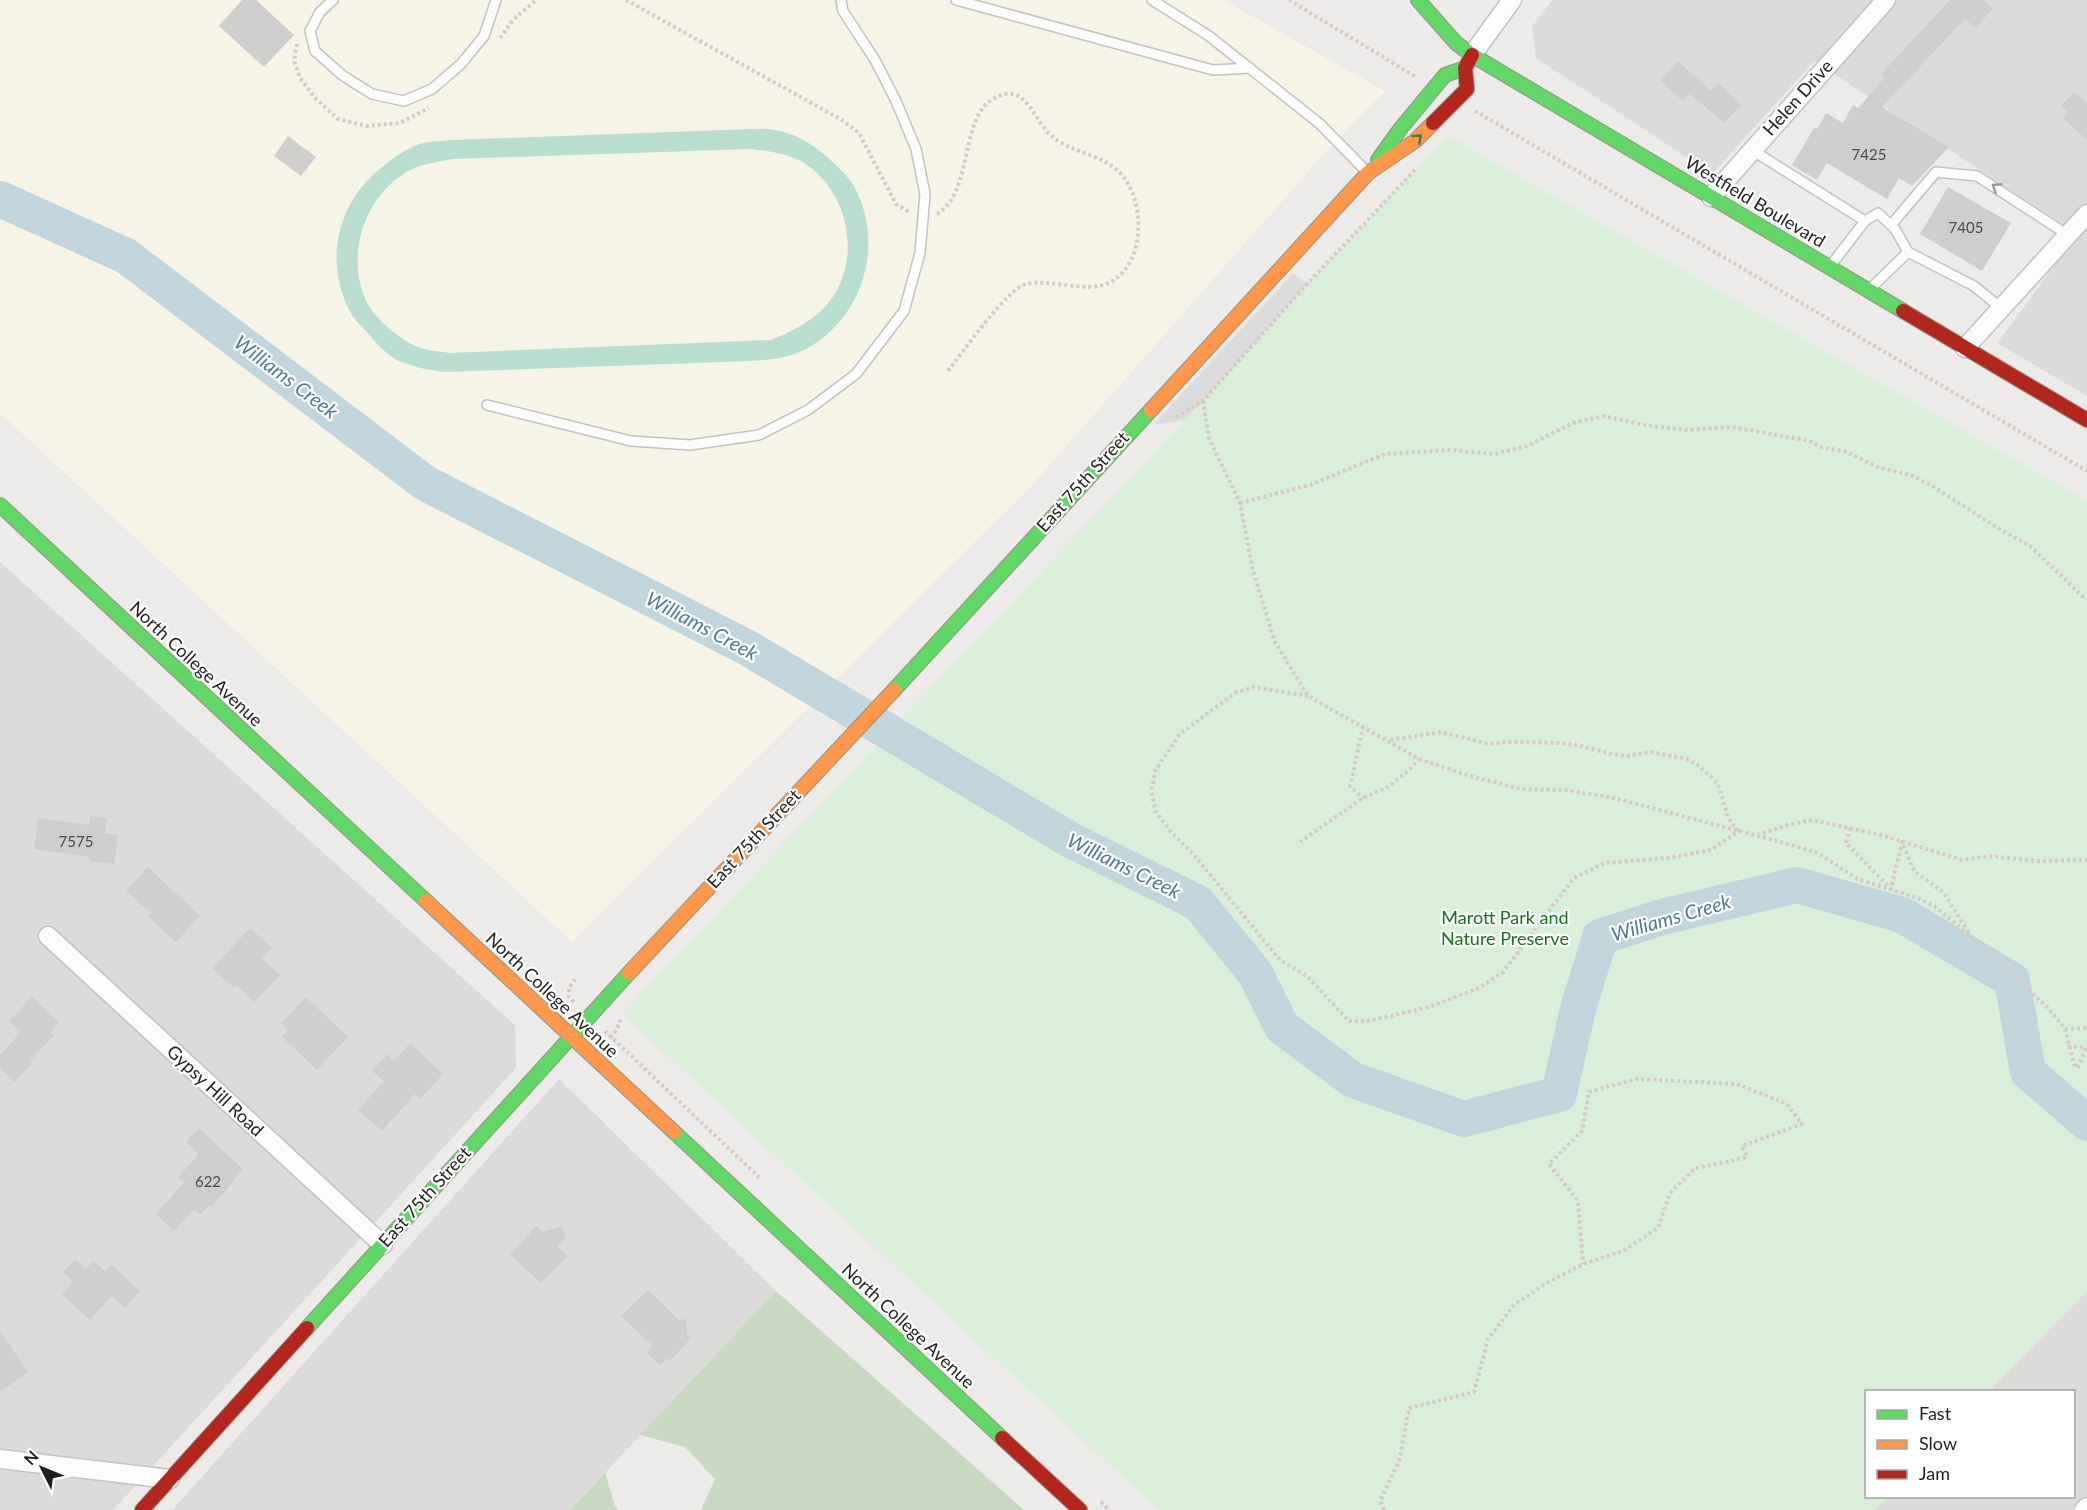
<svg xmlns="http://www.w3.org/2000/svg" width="2087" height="1510" viewBox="0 0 2087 1510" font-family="Lato,sans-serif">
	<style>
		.residential { fill: #dcdbda }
		.education { fill: #f5f4e6 }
		.forest { fill: #c9d8c1 }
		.park { fill: #d9efda }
		.pitch { fill: #b9decf; fill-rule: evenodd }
		.parking { fill: #dddcdc }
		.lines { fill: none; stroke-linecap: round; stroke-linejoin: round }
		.river { stroke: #c0d6dc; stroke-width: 36 }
		.building { fill: #d0cecc }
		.lane-casing { stroke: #c3c2c1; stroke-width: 12 }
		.street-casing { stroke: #c3c2c1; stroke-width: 21 }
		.fast-casing { stroke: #949583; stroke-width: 16 }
		.slow-casing { stroke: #949583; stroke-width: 16 }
		.jam-casing { stroke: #949583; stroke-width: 16 }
		.path { stroke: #d6cac8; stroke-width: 4; stroke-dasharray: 3 3; stroke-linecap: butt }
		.lane { stroke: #fcfcfc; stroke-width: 9 }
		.street { stroke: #fcfcfc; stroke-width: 18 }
		.fast { stroke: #63d668; stroke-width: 14 }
		.slow { stroke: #ff974d; stroke-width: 14 }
		.jam { stroke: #b3261e; stroke-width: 14 }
		.oneway { stroke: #417a44 }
		.oneway2 { stroke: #999 }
		.labels { text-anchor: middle; stroke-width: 4.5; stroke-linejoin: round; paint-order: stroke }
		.number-label { font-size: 15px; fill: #4b4b4a }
		.street-label { font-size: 18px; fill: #1f1f1f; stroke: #fff }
		.park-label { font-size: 18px; fill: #197220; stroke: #fff }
		.water-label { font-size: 20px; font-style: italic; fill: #53789d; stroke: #fff }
	</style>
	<rect width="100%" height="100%" fill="#edebe9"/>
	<!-- residential -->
	<path class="residential" d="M1552 0H2087V396L1997 343 2078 234 1814 61 1712 174 1536 58 1532 27Z
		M0 562 515 1025 516 1068 113 1510H0Z
		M559 1079 776 1291 570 1510H172Z
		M2087 1291V1510H1874L1888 1497 2074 1496V1392L1989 1391Z"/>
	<!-- education -->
	<path class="education" d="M0 0H1223L1385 91 1336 140 1032 485 572 942 0 413Z"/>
	<!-- forest -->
	<path class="forest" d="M776 1291 1024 1510H701L715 1479 685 1447 640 1435Z
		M605 1473 615 1506 618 1510H570Z"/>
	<!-- park -->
	<path class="park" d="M1448 136 2087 501V1291L1989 1391 1866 1392V1496L1888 1497 1874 1510H1158L622 1014 1203 401 1307 284Z"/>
	<!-- pitch -->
	<path class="pitch" d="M751 129C759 129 767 128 774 130 794 133 811 143 826 156 836 165 847 175 854 186 885 243 864 316 808 348 790 358 770 360 750 361L445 372C428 370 413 367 397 360 386 354 375 342 367 332 362 327 356 321 352 315 323 265 336 203 381 168 393 158 405 149 420 144 430 141 442 141 452 140ZM751 149C771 152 790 153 807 165 853 197 863 270 822 310 807 324 790 332 771 340L449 353C440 351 427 351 418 347 402 341 378 321 369 306 344 262 362 199 405 173 418 164 438 162 453 159Z"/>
	<!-- parking -->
	<path class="parking" d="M1293 273 1307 284 1203 401 1184 420 1153 425Z"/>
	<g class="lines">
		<!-- river -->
		<path class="river" d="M0 199 126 256 425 483 746 647 1067 838 1198 903 1255 973 1282 1027 1353 1080 1464 1119 1559 1094 1578 1009 1600 937 1662 917 1797 885 1902 915 2012 980 2028 1072 2087 1123"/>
	</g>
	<!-- building -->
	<path class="building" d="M242 0H256L294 35 264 67 219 26Z
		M1950 0H1983L1993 9 1975 28 1965 19 1882 107 1949 147 1912 186 1899 178 1887 199 1827 163 1817 180 1792 165 1814 128 1817 129 1826 113 1843 123 1853 105 1858 108 1885 77 1881 74Z
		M1678 61 1711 91 1718 83 1741 105 1724 123 1690 94 1683 101 1660 80Z
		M2074 92 2087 103V140L2063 118 2068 112 2061 106Z
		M288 136 316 157 301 176 274 156Z
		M1948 187 2011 223 1982 271 1920 234Z
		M90 816 106 818 105 833 118 835 114 864 89 861 90 857 34 849 38 818 89 825Z
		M148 867 200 916 176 942 148 917 151 913 126 891Z
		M250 928 272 948 262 958 280 975 254 1002 236 985 234 988 212 968Z
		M32 997 59 1022 51 1032 54 1035 30 1061 32 1063 15 1082 0 1068V1055L21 1032 9 1021Z
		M306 997 348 1037 317 1070 282 1037 288 1030 281 1023Z
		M410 1043 443 1074 420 1099 415 1094 382 1131 358 1110 384 1081 372 1071 387 1054 394 1061Z
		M199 1128 243 1169 212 1207 209 1205 200 1215 194 1210 174 1231 156 1214 184 1182 178 1177 199 1154 186 1142Z
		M536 1226 543 1232 562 1226 566 1237 557 1247 568 1256 541 1283 510 1255Z
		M75 1259 86 1269 93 1261 105 1271 111 1264 140 1291 125 1308 112 1296 90 1320 62 1294 73 1282 63 1272Z
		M648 1290 679 1320 686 1319 687 1334 691 1338 670 1361 667 1358 660 1365 647 1353 653 1346 621 1316Z
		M0 1331 28 1372 0 1392Z"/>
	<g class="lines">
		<defs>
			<path id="lane" d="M333 0 320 12 310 31 315 51 342 75 372 94 404 101 432 89 461 64 484 36 496 0
				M956 0 1213 70 1250 68
				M1152 0 1209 36 1320 124 1367 172
				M1752 150 1865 221
				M1891 225 1936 172 1977 176 2068 235
				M1831 265 1865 221 1878 213 1895 229 1908 252
				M1870 289 1908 252 1974 286 2001 308
				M487 405 631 441 690 445 759 435 808 410 856 374 904 311 920 253 925 194 916 149 896 101 875 60 843 11 841 0"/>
			<path id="street" d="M1472 55 1512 0
				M1711 197 1886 0
				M1965 348 2087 214
				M48 936 383 1245
				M0 1459 170 1479
				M2084 1510 2087 1507"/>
			<path id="fast" d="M1418 0 1456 43 1472 55 1903 311
				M1378 160 1401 128 1445 75 1465 68
				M0 505 426 901
				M894 690 1151 410
				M674 1132 1002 1438
				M307 1328 629 973"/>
			<path id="slow" d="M1151 410 1368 173 1415 141 1433 123
				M426 901 674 1132
				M629 973 894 690"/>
			<path id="jam" d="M1433 123 1467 89 1465 68 1472 55
				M1903 311 2087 420
				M1002 1438 1080 1510
				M142 1510 307 1328"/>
		</defs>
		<!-- lane casing -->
		<use href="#lane" class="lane-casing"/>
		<!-- street casing -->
		<use href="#street" class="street-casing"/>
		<!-- fast casing -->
		<use href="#fast" class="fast-casing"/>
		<!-- slow casing -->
		<use href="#slow" class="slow-casing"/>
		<!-- jam casing -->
		<use href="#jam" class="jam-casing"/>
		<!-- path -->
		<path class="path" d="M626 0 842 120 859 133 896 204 911 213
			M1289 0 1416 77
			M500 38 513 20 536 0
			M297 44 294 61 300 78 315 98 338 119 367 126 400 123 429 108
			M1475 111 2087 471
			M937 214C974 192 959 119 993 99 1027 79 1032 121 1053 137 1071 152 1099 154 1117 170 1149 198 1147 276 1099 286 1080 290 1045 279 1026 284 1006 290 963 352 948 371
			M1203 401 1209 438 1240 503 1253 571 1275 642 1308 696 1419 759 1470 776 1521 789 1567 790 1614 798 1781 842 1818 853 1857 879 1918 898 1934 906 1972 937 2048 1008 2065 1029 2074 1064 2078 1068 2087 1046
			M1176 417 1203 401 1307 284 1416 169
			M1240 503 1310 485 1385 454 1450 450 1494 454 1527 446 1573 423 1603 416 1645 425 1685 430 1732 427 1810 441 1821 447 1844 451 1877 467 1913 476 1932 486 2001 530 2030 546 2082 596 2087 598
			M1308 696 1254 687 1235 693 1180 734 1156 769 1151 791 1156 812 1171 832 1194 855 1280 960 1307 976 1349 1021H1368L1429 1007 1479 988 1503 972 1574 878 1605 863 1668 858 1711 850 1738 831 1728 817 1718 784 1699 766 1687 759 1651 752 1627 756 1611 754 1578 745 1558 743 1508 742 1489 744 1441 732 1390 740
			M1363 726 1350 787 1363 798
			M1850 828 1846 843 1891 889 1902 842 1914 871 1943 892 1969 933
			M1757 835 1788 825 1812 820 1881 835 1962 860 1990 856 2037 861 2087 860
			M1300 842 1363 798 1388 787 1409 770 1419 759
			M574 1002 569 997V988L576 978
			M2065 1029 2087 1028
			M605 1031 761 1179
			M611 1038 620 1023 619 1017
			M2068 1046 2086 1048
			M1101 1502 1109 1510
			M1384 1510 1380 1501 1399 1461 1409 1408 1474 1392 1488 1339 1514 1305 1545 1284 1583 1264 1623 1251 1658 1228 1670 1193 1694 1169 1747 1157 1742 1146 1802 1124 1787 1104 1737 1084 1636 1079 1589 1092 1582 1131 1549 1164 1578 1201 1583 1264"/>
		<!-- lane -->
		<use href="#lane" class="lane"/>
		<!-- street -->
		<use href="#street" class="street"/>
		<!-- fast -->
		<use href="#fast" class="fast"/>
		<!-- slow -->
		<use href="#slow" class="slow"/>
		<!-- jam -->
		<use href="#jam" class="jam"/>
	</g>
	<!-- one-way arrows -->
	<defs><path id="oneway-chevron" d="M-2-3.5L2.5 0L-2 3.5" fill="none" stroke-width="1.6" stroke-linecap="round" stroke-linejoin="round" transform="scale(1.5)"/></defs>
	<use class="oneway" href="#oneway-chevron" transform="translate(1418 138) rotate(-42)"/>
	<use class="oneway2" href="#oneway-chevron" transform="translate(1996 187) rotate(-147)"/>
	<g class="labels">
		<!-- number labels -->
		<g class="number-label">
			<text x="1869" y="160">7425</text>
			<text x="1966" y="233">7405</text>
			<text x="76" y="847">7575</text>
			<text x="208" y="1187">622</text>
		</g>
		<!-- street labels -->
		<g class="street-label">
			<text transform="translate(1798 98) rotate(-48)" y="6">Helen Drive</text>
			<text transform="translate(1755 202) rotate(31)" y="6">Westfield Boulevard</text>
			<text transform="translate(1083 482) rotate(-48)" y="6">East 75th Street</text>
			<text transform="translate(196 664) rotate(43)" y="6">North College Avenue</text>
			<text transform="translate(754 839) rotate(-47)" y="6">East 75th Street</text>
			<text transform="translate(552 995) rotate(43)" y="6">North College Avenue</text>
			<text transform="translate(215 1091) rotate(43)" y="6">Gypsy Hill Road</text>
			<text transform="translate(425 1197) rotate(-48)" y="6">East 75th Street</text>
			<text transform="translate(908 1326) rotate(43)" y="6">North College Avenue</text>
		</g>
		<!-- park labels -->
		<g class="park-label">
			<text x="1505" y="924">Marott Park and<tspan x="1505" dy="21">Nature Preserve</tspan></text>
		</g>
		<!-- water labels -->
		<g class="water-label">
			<text transform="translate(286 377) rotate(37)" y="7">Williams Creek</text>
			<text transform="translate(702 626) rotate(28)" y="7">Williams Creek</text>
			<text transform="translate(1124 866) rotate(26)" y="7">Williams Creek</text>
			<text transform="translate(1671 918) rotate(-16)" y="7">Williams Creek</text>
		</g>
	</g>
	<!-- legend -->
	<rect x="1865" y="1390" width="210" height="108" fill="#ffffff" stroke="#a5a5a5" stroke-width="1.5"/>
	<rect x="1877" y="1410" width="30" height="9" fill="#63d668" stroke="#a5a5a5" stroke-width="1.5"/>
	<text x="1919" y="1420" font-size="18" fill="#1f1f1f">Fast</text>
	<rect x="1877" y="1440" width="30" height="9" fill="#ff974d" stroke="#a5a5a5" stroke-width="1.5"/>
	<text x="1919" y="1450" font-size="18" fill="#1f1f1f">Slow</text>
	<rect x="1877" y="1470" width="30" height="9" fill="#b3261e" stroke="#a5a5a5" stroke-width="1.5"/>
	<text x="1919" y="1480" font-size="18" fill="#1f1f1f">Jam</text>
	<!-- north arrow -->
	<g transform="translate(42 1468) rotate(313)" stroke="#ffffff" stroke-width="4.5" paint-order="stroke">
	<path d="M0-4.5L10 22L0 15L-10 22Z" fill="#1f1f1f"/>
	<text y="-9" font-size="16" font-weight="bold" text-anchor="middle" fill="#1f1f1f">N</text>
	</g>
</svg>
